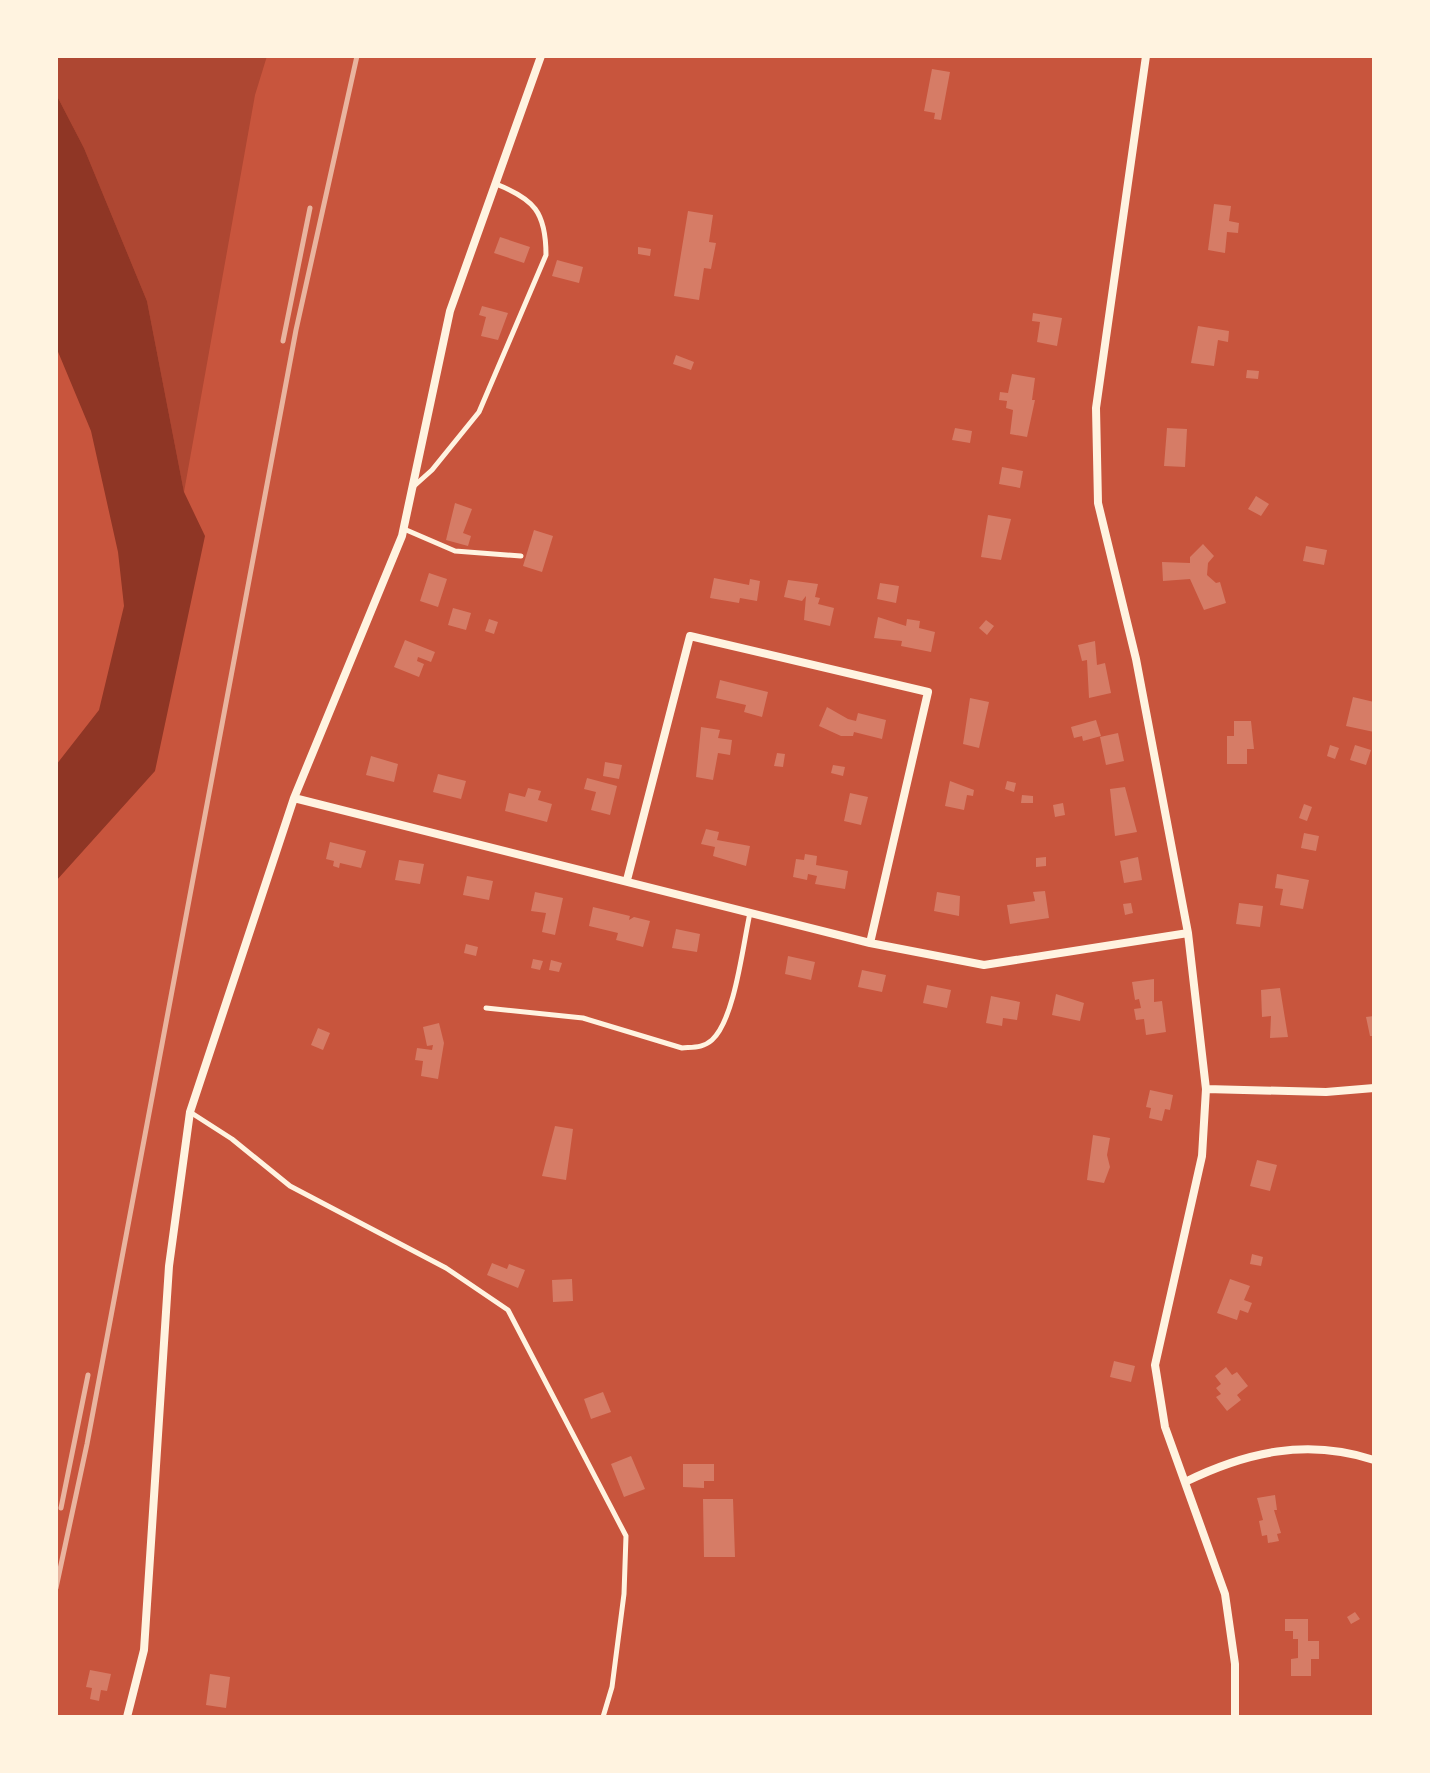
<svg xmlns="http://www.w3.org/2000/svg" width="1430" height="1773" viewBox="0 0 1430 1773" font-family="'PT Sans Narrow',sans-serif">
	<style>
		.green { fill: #ae4732 }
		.water { fill: #8f3625 }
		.building { fill: #d67c66 }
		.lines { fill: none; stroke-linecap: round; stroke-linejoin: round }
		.service { stroke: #fff3e0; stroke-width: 5 }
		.minor { stroke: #fff3e0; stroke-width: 8 }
		.rail { stroke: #e9b49f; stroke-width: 5 }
	</style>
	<rect width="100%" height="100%" fill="#c8553d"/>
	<!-- green -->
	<path class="green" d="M56 56H267L255 95 184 492 147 301 84 148 56 94Z"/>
	<!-- water -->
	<path class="water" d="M56 94 84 148 147 301 184 492 205 536 155 771 56 881V765L99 710 124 606 118 552 91 431 56 347Z"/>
	<!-- building -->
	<path class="building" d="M932 69 950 72 941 120 934 119 935 113 924 111Z
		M1214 204 1231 206 1229 221 1239 223 1238 233 1227 232 1225 253 1208 250Z
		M688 211 713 215 709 242 716 243 711 269 704 268 699 300 674 296Z
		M500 237 530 247 524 263 494 253Z
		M638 247 651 249 650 256 638 254Z
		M557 260 583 267 579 283 552 276Z
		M482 306 508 313 498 340 481 336 486 317 479 315Z
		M1033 313 1062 318 1057 346 1037 342 1040 322 1032 321Z
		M1198 326 1229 331 1228 342 1218 340 1214 366 1191 363Z
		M676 355 694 362 691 370 673 364Z
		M1247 370 1259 371 1258 379 1246 378Z
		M1012 374 1035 378 1032 400H1035L1027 437 1010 434 1013 410 1006 408 1007 401 999 400 1000 392 1008 393Z
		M955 428 972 431 970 443 952 440Z
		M1167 428 1187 429 1185 467 1164 466Z
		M1002 467 1023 471 1020 488 999 484Z
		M1256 496 1269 504 1261 516 1248 509Z
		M455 503 472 509 463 533 471 536 468 546 446 540Z
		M988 515 1011 519 1001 560 981 557Z
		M534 530 553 536 542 572 523 566Z
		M1203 544 1214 556 1208 563 1207 575 1216 583 1220 582 1226 603 1204 610 1190 579 1163 581 1162 562 1190 563V557Z
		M1306 546 1327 550 1324 565 1303 561Z
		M429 573 447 579 438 607 420 601Z
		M714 578 749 585 750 579 760 581 757 601 740 598 739 603 710 598Z
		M788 580 818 584 815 597 820 598 818 604 834 608 830 626 804 620 806 596 802 601 784 597Z
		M880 583 899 586 896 603 877 599Z
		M453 608 471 613 466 630 448 625Z
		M878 617 906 626 907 619 920 621 919 628 935 632 931 652 901 646 902 641 874 638Z
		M489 619 498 622 494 634 485 631Z
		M986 620 994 626 987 635 979 628Z
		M405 640 435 652 431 662 418 657 417 661 424 664 419 677 394 667Z
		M1095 641 1097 665 1105 663 1111 693 1089 698 1087 660 1082 661 1078 645Z
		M720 680 768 692 762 717 744 712 746 705 716 698Z
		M1353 697 1374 702V732L1346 726Z
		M970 698 989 702 979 748 963 744Z
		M827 707 848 719 856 721 858 713 886 720 882 739 854 732 853 736H841L819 726Z
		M1096 720 1101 736 1083 741 1082 736 1074 738 1071 727Z
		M1234 721H1251L1254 749H1247V764H1227V736H1234Z
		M701 727 720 730 718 738 732 740 730 755 718 753 713 780 696 777Z
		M1118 733 1124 761 1106 765 1100 737Z
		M1330 745 1339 748 1335 759 1327 756Z
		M1355 745 1371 750 1366 765 1350 760Z
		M777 753 785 754 783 767 774 766Z
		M371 756 398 764 394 782 366 775Z
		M605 762 622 765 619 779 603 776Z
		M833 765 845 767 843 776 831 773Z
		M438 774 466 781 461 799 433 792Z
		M587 778 617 786 610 815 591 810 596 792 584 789Z
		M950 781 974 790 973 796 967 795 964 810 945 806Z
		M1007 781 1016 783 1014 792 1005 789Z
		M1125 787 1137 832 1115 836 1110 789Z
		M528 788 541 791 538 800 552 804 547 822 505 811 509 793 525 797Z
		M850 793 868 797 861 825 844 821Z
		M1022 795 1033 796V803H1021Z
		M1063 803 1065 815 1055 817 1053 805Z
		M1304 804 1312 807 1307 821 1299 818Z
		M706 829 719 832 717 840 750 846 746 866 713 856 715 847 701 844Z
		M1304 833 1319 836 1316 851 1301 848Z
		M330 842 366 851 361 868 340 863 339 868 333 866 334 861 326 859Z
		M805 854 817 856 816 865 848 871 845 889 815 884 817 876 808 874 807 880 793 877 796 859 804 860Z
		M1046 857V866L1036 867V858Z
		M1138 857 1142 880 1124 883 1120 861Z
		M399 860 424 864 420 884 395 880Z
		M1277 874 1309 880 1303 909 1280 905 1283 889 1275 888Z
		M467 876 493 881 489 900 463 895Z
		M1045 891 1049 918 1010 924 1007 905 1035 901 1033 892Z
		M535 892 563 898 555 935 542 932 546 913 531 911Z
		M937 892 960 896 959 916 934 911Z
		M1131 903 1133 913 1125 915 1123 904Z
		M1239 903 1263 906 1260 927 1236 924Z
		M593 907 630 916 629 920 634 917 650 921 643 947 616 940 618 933 589 926Z
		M676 929 700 934 697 952 672 948Z
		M466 944 478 947 476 956 464 953Z
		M788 956 815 962 811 980 785 974Z
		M533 959 543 961 540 970 531 968Z
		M551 960 562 963 559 972 549 970Z
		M862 970 886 975 882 992 858 987Z
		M1154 979V1002L1162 1001 1166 1032 1146 1035 1144 1019 1136 1020 1134 1009 1141 1008 1139 999 1135 1000 1132 982Z
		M927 985 951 990 947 1008 923 1003Z
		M1280 988 1288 1037 1270 1038 1271 1016 1262 1017 1261 990Z
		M1056 994 1084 1003 1080 1021 1052 1015Z
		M991 996 1020 1002 1017 1020 1003 1018 1002 1026 986 1023Z
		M1374 1016V1036H1370L1366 1017Z
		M439 1023 444 1043 438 1079 421 1076 423 1061 415 1060 417 1048 432 1050 433 1045 427 1046 423 1027Z
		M318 1028 330 1033 323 1050 311 1045Z
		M1150 1090 1173 1095 1170 1110 1165 1109 1162 1121 1149 1118 1151 1108 1146 1107Z
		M555 1126 573 1129 566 1180 542 1176Z
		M1093 1135 1110 1138 1107 1155 1110 1167 1104 1183 1087 1180Z
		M1257 1160 1277 1165 1270 1191 1250 1186Z
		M1252 1254 1263 1257 1261 1266 1250 1264Z
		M492 1263 507 1269 509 1264 525 1270 518 1288 487 1275Z
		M572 1279 573 1301 553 1302 552 1280Z
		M1230 1279 1250 1286 1244 1300 1252 1303 1248 1313 1240 1310 1237 1320 1217 1313Z
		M1114 1361 1135 1366 1131 1382 1110 1377Z
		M1226 1367 1232 1375 1237 1372 1248 1386 1237 1395 1241 1400 1227 1411 1216 1397 1221 1394 1216 1388 1221 1384 1215 1376Z
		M603 1392 611 1412 591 1419 584 1399Z
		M631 1456 645 1489 624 1497 611 1464Z
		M683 1464H714V1481H704V1488L683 1487Z
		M1275 1495 1277 1510H1274L1281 1533 1277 1534 1279 1541 1268 1543 1267 1535 1262 1536 1259 1521 1263 1520 1257 1498Z
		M703 1499H733L735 1557H704Z
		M1355 1612 1360 1619 1351 1624 1347 1617Z
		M1285 1619H1308V1641H1319V1659H1311V1676H1291V1659L1298 1658V1639H1293V1631H1285Z
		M90 1670 111 1674 107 1691 101 1690 99 1701 90 1699 92 1688 86 1687Z
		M210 1674 230 1677 226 1708 206 1705Z"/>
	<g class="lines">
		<!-- service -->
		<path class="service" d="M413 487 432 470 479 412 546 255C546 212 534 199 496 184
			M404 529 455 551 521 556
			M486 1008 583 1018 682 1048C694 1047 703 1048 712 1040 735 1019 743 944 750 913
			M190 1112 232 1139 290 1186 446 1268 508 1310 626 1536 624 1594 612 1687 603 1717"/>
		<!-- minor -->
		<path class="minor" d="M1146 56 1096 408 1098 503 1136 659 1188 933 1206 1089 1202 1156 1155 1365 1165 1427 1225 1594 1235 1664V1717
			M294 798 870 943 984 965 1188 933
			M627 880 690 636 928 692 870 943
			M1206 1089 1326 1092 1374 1088
			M1185 1482C1246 1452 1307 1438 1374 1460
			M127 1717 144 1650 169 1266 190 1112 294 798 402 536 450 311 541 56"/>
		<!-- rail -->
		<path class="rail" d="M283 341 310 208
			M61 1508 88 1375
			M56 1588 87 1444 296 330 357 56"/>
	</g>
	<!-- border -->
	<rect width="1430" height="1773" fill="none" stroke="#fff3e0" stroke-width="116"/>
</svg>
